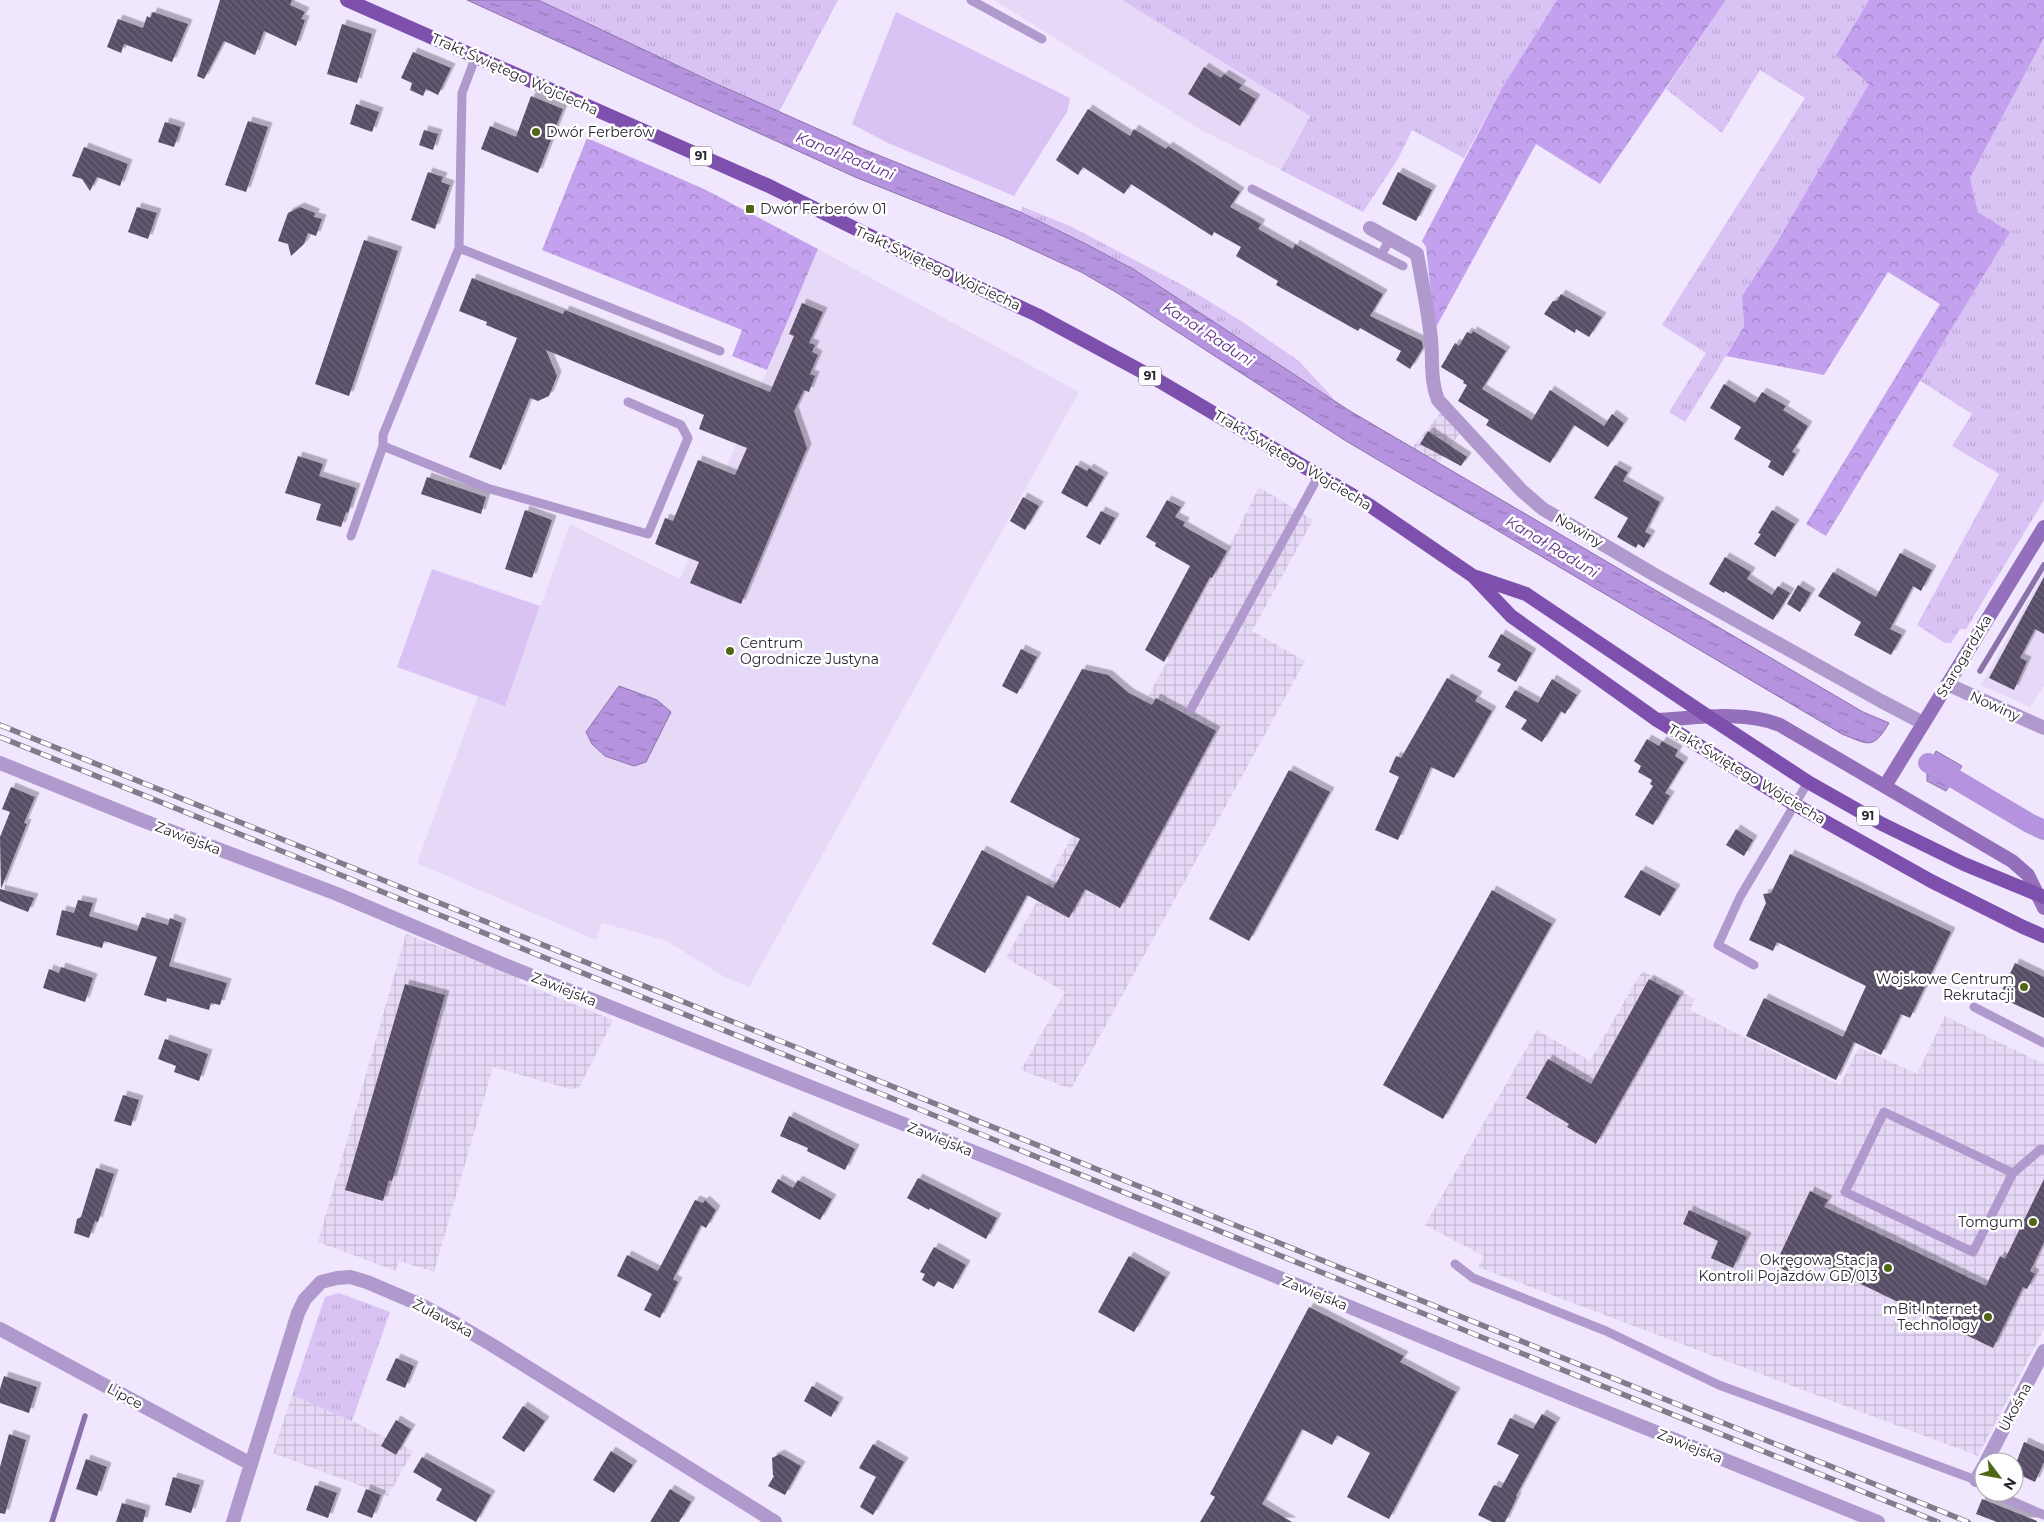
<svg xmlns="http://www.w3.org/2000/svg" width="2044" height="1522" viewBox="0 0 2044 1522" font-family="Montserrat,sans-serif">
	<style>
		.built { fill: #e6d9f7 }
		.industrial { fill: url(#industrial-grid) }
		.grass { fill: url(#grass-tufts) }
		.forest { fill: url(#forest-crowns) }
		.garden { fill: #d9c3f5 }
		.water { fill: url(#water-ripples); stroke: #8c72aa }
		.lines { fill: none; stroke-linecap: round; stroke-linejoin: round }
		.stream { stroke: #8c72aa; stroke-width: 5.5 }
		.canal { stroke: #b693df; stroke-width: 20 }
		.building { fill: url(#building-back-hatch); filter: url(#shadow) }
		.service { stroke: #b099cd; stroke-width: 9 }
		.minor { stroke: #b099cd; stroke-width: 14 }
		.secondary { stroke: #936fbc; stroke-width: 14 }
		.primary { stroke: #7e50ae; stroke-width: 14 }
		.rail-casing { stroke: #827b8c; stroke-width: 5.5 }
		.rail { stroke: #fff; stroke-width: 4; stroke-dasharray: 11; stroke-linecap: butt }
		.poi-dot { fill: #4f6614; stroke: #fff; stroke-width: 2 }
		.labels { text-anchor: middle; stroke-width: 5; stroke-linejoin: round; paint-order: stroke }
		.shield { fill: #fff; stroke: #6a666e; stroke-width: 1 }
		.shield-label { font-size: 12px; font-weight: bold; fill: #2a2530 }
		.street-label { font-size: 14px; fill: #2a2530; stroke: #fff }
		.poi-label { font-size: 14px; fill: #2a2530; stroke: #fff; text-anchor: end }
		.water-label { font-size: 15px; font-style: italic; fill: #5f318a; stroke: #fff }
	</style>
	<defs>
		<pattern id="industrial-grid" width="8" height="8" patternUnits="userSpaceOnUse" patternTransform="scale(1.25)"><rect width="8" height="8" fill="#e6d9f7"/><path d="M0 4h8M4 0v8" fill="none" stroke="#c5bad4"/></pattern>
		<pattern id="grass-tufts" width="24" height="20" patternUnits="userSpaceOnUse" patternTransform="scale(1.25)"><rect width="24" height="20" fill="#d9c3f5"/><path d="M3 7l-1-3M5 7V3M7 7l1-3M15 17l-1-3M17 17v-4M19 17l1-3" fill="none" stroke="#baa7d2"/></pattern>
		<pattern id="forest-crowns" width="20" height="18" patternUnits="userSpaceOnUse" patternTransform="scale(1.25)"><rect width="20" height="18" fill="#c4a1ee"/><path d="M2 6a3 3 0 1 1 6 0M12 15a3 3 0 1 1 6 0" fill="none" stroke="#9f83c1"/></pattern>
		<pattern id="water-ripples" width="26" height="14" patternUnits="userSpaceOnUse" patternTransform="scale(1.25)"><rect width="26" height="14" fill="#b693df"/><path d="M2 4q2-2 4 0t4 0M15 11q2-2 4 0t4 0" fill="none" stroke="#9478b5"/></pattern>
		<pattern id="building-back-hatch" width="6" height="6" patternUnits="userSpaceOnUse" patternTransform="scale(1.25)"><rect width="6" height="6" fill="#584d66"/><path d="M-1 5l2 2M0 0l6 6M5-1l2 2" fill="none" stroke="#6d6478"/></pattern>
		<filter id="shadow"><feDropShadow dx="4.5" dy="-4.5" stdDeviation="0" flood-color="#0004"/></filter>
	</defs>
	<rect width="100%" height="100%" fill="#f0e6fe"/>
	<!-- built -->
	<path class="built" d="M994 0H1122L1310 116 1281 170 1201 130Z
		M818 249 1079 392 749 987 723 976 665 940 602 923 596 940 417 863 478 696 505 705 570 524 680 579Z
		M2044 573V686L2030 707 1981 685Z"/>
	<!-- industrial -->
	<path class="industrial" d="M1442 411 1460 433 1439 463 1412 448Z
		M1259 487 1313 520 1252 631 1305 661 1071 1089 1021 1070 1065 992 1006 958 1227 551Z
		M406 934 519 977V982L613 1020 579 1088 570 1089 493 1067 434 1272 399 1261 396 1271 318 1242Z
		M1642 971 1695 999 1690 1010 1840 1085 1859 1047 1917 1074 1945 1016 2044 1064V1329L1978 1456 1478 1267 1484 1256 1425 1225 1537 1030 1590 1061Z
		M292 1395 352 1421 386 1438 381 1446 396 1455 402 1445 413 1451 388 1496 273 1453Z"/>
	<!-- grass -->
	<path class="grass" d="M538 0H838L779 112Z
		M1122 0H1557L1502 88 1464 158 1412 130 1398 159 1363 212 1281 170 1310 116Z
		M1726 0H1869L1836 55 1870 84 1776 244 1742 296 1744 326 1685 422 1669 412 1706 353 1662 325 1805 98 1760 70 1722 133 1666 89Z
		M2044 38V500L1966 629H1960L1951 643H1945L1917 625 1999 474 1952 446 1972 414 1919 380 2009 232 1978 212 1970 178Z
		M1023 207 1070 226 1186 287 1241 321 1299 361 1333 398 1332 399 1133 269 1084 243 1020 212Z
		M339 1293 390 1312 352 1421 292 1395 325 1297Z"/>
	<!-- forest -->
	<path class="forest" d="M1557 0H1726L1600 184 1536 144 1435 329 1426 247 1422 241 1502 88Z
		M1869 0H2044V38L1970 178 1978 212 2010 232 1826 536 1806 524 1940 304 1888 272 1824 375 1726 356 1744 326 1742 296 1776 244 1869 84 1836 55Z
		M587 138 704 189 818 249 767 370 732 356 742 330 542 250Z"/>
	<!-- garden -->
	<path class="garden" d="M896 12 1070 98 1067 112 1014 196 888 143 852 124Z
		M432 569 540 606 505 706 397 667Z"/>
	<!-- water -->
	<path class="water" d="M467 0H538L717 84 863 149 1020 212 1084 243 1133 269 1350 411 1863 712 1889 723C1873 750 1869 745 1842 734L1346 441 1119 294 1081 272 1005 237 855 177Z
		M619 686 657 700 671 712 646 762 634 766 605 756 592 744 586 732Z
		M1936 751 1962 766 1946 791 1927 781V767Z"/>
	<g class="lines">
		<!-- stream -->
		<path class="stream" d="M1980 671 2044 565
			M52 1522 85 1416"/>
		<!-- canal -->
		<path class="canal" d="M1928 763 2029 823 2044 830"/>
	</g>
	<!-- building -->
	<path class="building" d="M220 0H292L290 5 305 12 301 19 305 20 296 46 264 31 255 55 224 41 204 79 197 76Z
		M153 12 188 24 172 62 124 44 121 53 107 47 118 19 143 28 147 16 150 18Z
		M342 24 372 34 357 83 327 74Z
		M413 52 451 68 438 95 426 89 423 96 410 90 412 83 401 78Z
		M1204 67 1221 78 1224 74 1242 85 1239 89 1256 99 1240 126 1188 94Z
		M531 96 563 109 538 173 481 149 490 126 516 137Z
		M356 104 379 112 372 132 350 124Z
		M1088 109 1130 136 1134 129 1166 149 1168 146 1240 192 1230 207 1261 224 1258 229 1293 249 1295 244 1383 294 1370 316 1422 341 1423 348 1410 369 1396 360 1401 351 1360 328 1358 331 1276 285 1278 281 1236 256 1241 247 1214 232 1212 236 1131 184 1124 194 1083 167 1078 175 1056 160Z
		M248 121 268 127 246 192 225 185Z
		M165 122 181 127 174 147 158 142Z
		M424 130 438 134 433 150 419 145Z
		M84 147 128 164 120 186 97 177 90 191 82 179 72 176Z
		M428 172 443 177 441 182 450 185 435 229 411 220Z
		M1398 172 1432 190 1416 221 1382 204Z
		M137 207 157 213 148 239 128 232Z
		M300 207 315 213 314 217 322 219 316 236 308 233 304 244 291 256 288 244 278 241 288 213Z
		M364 240 398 251 349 396 315 384Z
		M472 278 563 314 565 310 770 392 794 336 789 334 802 303 823 312 809 343 815 345 812 352 818 355 810 374 815 376 809 392 804 390 794 411 807 448 741 604 690 583 699 562 655 544 665 518 673 521 698 460 735 475 747 448 699 429 704 415 546 350 557 376 549 396 538 401 530 398 501 470 469 457 517 338 486 325 487 322 459 311Z
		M1561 294 1602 317 1589 337 1576 329 1575 333 1544 314 1553 301H1557Z
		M1473 331 1506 351 1482 389 1532 420 1550 390 1604 426 1612 414 1624 423 1608 447 1574 425 1550 463 1486 425 1489 420 1458 401 1467 385 1463 383 1464 381 1441 367 1455 343 1459 346 1467 332 1471 334Z
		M1724 384 1755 403 1762 392 1786 406 1783 410 1808 426 1792 452 1796 454 1783 476 1768 467 1771 461 1734 439 1741 427 1710 408Z
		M1428 431 1467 457 1461 466 1420 444Z
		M298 456 323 464 319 476 356 488 348 513 346 512 341 527 316 520 321 504 285 493Z
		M1076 465 1087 471 1089 468 1104 477 1087 507 1061 493Z
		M1615 465 1628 472 1623 481 1660 502 1645 532 1651 535 1644 548 1638 544 1636 548 1617 537 1628 518 1594 498Z
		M427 477 486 497 481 514 421 494Z
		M1023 497 1039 506 1025 530 1010 521Z
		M1167 500 1181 507 1175 517 1185 522 1183 526 1227 551 1212 578 1210 577 1164 662 1145 650 1190 566 1155 546 1156 543 1146 537Z
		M525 510 552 520 532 578 505 569Z
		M1772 510 1795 524 1775 557 1754 544 1761 534 1758 533Z
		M1101 511 1115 518 1100 545 1086 537Z
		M1900 553 1932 570 1921 591 1913 586 1890 629 1902 635 1891 655 1854 635 1861 622 1818 596 1833 572 1876 597Z
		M1725 557 1751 572 1747 579 1772 595 1778 586 1790 593 1773 620 1725 591 1724 593 1709 584Z
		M2044 577V634L2035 629 2020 658 2027 661 2014 690 1989 678Z
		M1798 585 1811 593 1800 612 1787 604Z
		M1501 634 1532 653 1516 682 1497 671 1501 664 1488 657Z
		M1021 649 1037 657 1017 694 1002 686Z
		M1082 669 1108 675 1129 693 1152 705 1156 698 1216 731 1120 908 1085 889 1069 918 1027 895 985 973 932 944 982 850 1053 888 1058 880 1080 839 1010 802Z
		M1447 678 1478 696 1475 701 1492 711 1454 778 1431 767 1398 840 1375 830 1399 777 1389 772 1396 756 1401 758Z
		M1552 679 1577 695 1565 714 1561 711 1542 742 1521 729 1527 720 1505 707 1515 690 1538 703Z
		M1647 739 1659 746 1662 741 1678 750 1675 756 1684 762 1665 793 1670 796 1653 825 1635 815 1653 786 1650 784 1652 780 1638 772 1641 766 1634 761Z
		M1289 770 1330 792 1249 941 1209 919Z
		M11 787 35 797 24 823 27 824 1 889 0 837 10 812 2 809Z
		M1736 829 1753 840 1744 856 1726 845Z
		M1790 854 1951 932 1910 1018 1901 1014 1881 1055 1854 1042 1836 1080 1746 1036 1764 998 1843 1037 1866 986 1777 942 1773 951 1749 940 1766 903 1763 894 1771 893Z
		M1641 870 1676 889 1660 916 1624 897Z
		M0 889 34 898 28 912 0 901Z
		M1492 890 1552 924 1443 1119 1383 1085Z
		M78 900 93 903 89 916 137 931 142 917 168 925 170 918 182 923 169 966 227 983 220 1005 211 1003 209 1010 167 998 166 1002 144 995 157 957 104 941 102 948 56 935 62 910 74 913Z
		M2015 963 2044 977V1018L1999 997Z
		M61 967 93 978 85 1002 43 988 49 969 59 973Z
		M1649 979 1680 996 1596 1144 1567 1127 1569 1124 1526 1098 1548 1059 1591 1084Z
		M405 984 445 995 398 1161 392 1181 389 1180 383 1201 345 1190Z
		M165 1039 208 1054 199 1081 174 1072 176 1066 158 1059Z
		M123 1095 139 1100 131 1126 114 1121Z
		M789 1116 855 1149 845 1170 807 1151 808 1148 780 1136Z
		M96 1168 114 1174 98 1222 95 1221 89 1238 74 1233 77 1219 81 1217Z
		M918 1178 997 1218 986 1239 930 1208 929 1210 907 1198Z
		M778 1179 793 1188 798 1180 832 1199 820 1220 771 1192Z
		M2044 1179V1242L2030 1271 2035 1274 2027 1289 2023 1287 1993 1348 1801 1255 1792 1274 1775 1265 1810 1191 1828 1200 1824 1207 1986 1286 2000 1256 2005 1259Z
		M695 1200 703 1203 705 1200 716 1210 706 1228 701 1225 673 1279 678 1282 660 1318 644 1310 652 1294 617 1276 627 1255 658 1271Z
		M1689 1210 1747 1237 1733 1268 1711 1258 1718 1241 1683 1224Z
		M934 1247 966 1265 953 1289 938 1281 934 1287 922 1280 925 1274 920 1272Z
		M1129 1256 1166 1277 1134 1332 1098 1312Z
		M1309 1307 1404 1356 1400 1362 1456 1392 1389 1519 1347 1497 1370 1453 1337 1435 1332 1445 1302 1429 1262 1504 1292 1522H1200L1215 1497 1210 1494Z
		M396 1358 414 1366 405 1388 386 1380Z
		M4 1376 37 1387 29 1413 0 1403V1389Z
		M812 1386 839 1402 831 1417 804 1401Z
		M523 1406 545 1421 524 1452 502 1438Z
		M1542 1414 1556 1422 1516 1496 1517 1497 1505 1522H1492L1478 1515 1494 1485 1501 1488 1519 1455 1497 1444 1510 1418 1533 1429Z
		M396 1420 411 1429 396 1455 381 1446Z
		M9 1434 26 1440 5 1514 0 1513V1467Z
		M2024 1442 2044 1451V1462L2035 1482 2020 1475 2021 1472 2014 1469Z
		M873 1444 904 1462 873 1515 860 1507 876 1477 859 1468Z
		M611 1451 633 1465 614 1493 593 1480Z
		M780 1454 801 1466 785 1495 768 1486 774 1476 773 1475 772 1458Z
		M422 1457 491 1495 476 1522 436 1500 442 1489 413 1472Z
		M86 1459 107 1467 97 1496 76 1489Z
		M173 1477 200 1485 191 1513 165 1505Z
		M315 1485 337 1493 328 1518 306 1510Z
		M366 1489 381 1495 372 1518 357 1512Z
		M670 1489 691 1502 679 1522H650Z
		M1982 1499 2037 1521V1522H1997L1976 1514Z
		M122 1503 146 1510 143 1522H116Z"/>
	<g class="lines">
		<!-- service -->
		<path class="service" d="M971 0 1042 39
			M476 56 462 93 459 248 720 351
			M1252 189 1403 266
			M1381 255 1390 239
			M383 446 487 488 648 534 688 438 681 425 628 402
			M351 536 383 446V435L459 248
			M1191 709 1319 475
			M1754 965 1718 945 1740 897 1808 782
			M1974 1007 2044 1043
			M2013 1173 1884 1112 1845 1192 1973 1252 2013 1173 2041 1149 2044 1150
			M1455 1264 1473 1278 1606 1331 1719 1385 1976 1480 1984 1488
			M1991 1492 2044 1515"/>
		<!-- minor -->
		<path class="minor" d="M1370 228 1417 254C1422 282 1428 310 1431 339 1433 360 1430 380 1438 400L1521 490 1543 509 1655 575 1881 701 1923 723
			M1947 684 2044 728
			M0 763 144 821 337 894 500 963 1009 1166 1495 1367 1878 1522
			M0 1329 251 1464
			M1986 1462 2044 1351
			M1976 1480 1984 1466
			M233 1522 298 1313 305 1299 321 1282 337 1278 350 1277 367 1282 421 1305 453 1322 492 1345 775 1522"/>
		<!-- secondary -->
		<path class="secondary" d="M1657 720C1695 718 1745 710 1780 725L2012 861 2028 875 2044 908
			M1885 786 2044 527"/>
		<!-- primary -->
		<path class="primary" d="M347 0 769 186 923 262 1037 315 1154 378 1369 505 1473 576 1511 616 1657 720 1794 804 1931 881 2023 927 2044 936
			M1476 577 1526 594 1709 717 1808 782 1882 824 1964 864 2044 897"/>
		<defs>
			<path id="rail" d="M0 725 1968 1522
				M0 737 1938 1522"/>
		</defs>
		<!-- rail casing -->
		<use href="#rail" class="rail-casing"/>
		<!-- rail -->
		<use href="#rail" class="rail"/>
	</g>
	<!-- markers -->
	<g class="poi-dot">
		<circle cx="536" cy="132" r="5"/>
		<rect x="745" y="204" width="10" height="10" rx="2.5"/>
		<circle cx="730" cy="651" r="5"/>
		<circle cx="2024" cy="987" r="5"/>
		<circle cx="2033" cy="1222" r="5"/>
		<circle cx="1888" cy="1268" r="5"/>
		<circle cx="1988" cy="1317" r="5"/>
	</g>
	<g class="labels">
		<!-- shield labels -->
		<g class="shield">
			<rect x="690" y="146.5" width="22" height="19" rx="4"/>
			<rect x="1139" y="366.5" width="22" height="19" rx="4"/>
			<rect x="1857" y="806.5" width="22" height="19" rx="4"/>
		</g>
		<g class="shield-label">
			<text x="701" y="160">91</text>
			<text x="1150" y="380">91</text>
			<text x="1868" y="820">91</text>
		</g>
		<!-- street labels -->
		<g class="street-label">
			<text transform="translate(515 74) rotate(24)" y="5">Trakt Świętego Wojciecha</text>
			<text transform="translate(938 268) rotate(25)" y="5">Trakt Świętego Wojciecha</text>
			<text transform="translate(1293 460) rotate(31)" y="5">Trakt Świętego Wojciecha</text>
			<text transform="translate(1579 530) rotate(30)" y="5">Nowiny</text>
			<text transform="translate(1964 656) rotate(-59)" y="5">Starogardzka</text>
			<text transform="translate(1995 706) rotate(24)" y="5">Nowiny</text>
			<text transform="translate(1747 774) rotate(31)" y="5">Trakt Świętego Wojciecha</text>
			<text transform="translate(188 838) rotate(21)" y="5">Zawiejska</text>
			<text transform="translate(564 989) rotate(22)" y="5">Zawiejska</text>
			<text transform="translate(940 1139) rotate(22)" y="5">Zawiejska</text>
			<text transform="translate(1315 1293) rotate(22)" y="5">Zawiejska</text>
			<text transform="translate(443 1318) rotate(28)" y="5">Żuławska</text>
			<text transform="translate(125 1396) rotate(28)" y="5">Lipce</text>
			<text transform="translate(2015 1407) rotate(-62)" y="5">Ukośna</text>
			<text transform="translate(1690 1446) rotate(22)" y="5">Zawiejska</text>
		</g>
		<!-- poi labels -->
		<g class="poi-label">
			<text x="546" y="137" text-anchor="start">Dwór Ferberów</text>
			<text x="760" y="214" text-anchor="start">Dwór Ferberów 01</text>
			<text x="740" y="648" text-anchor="start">Centrum<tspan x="740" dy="16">Ogrodnicze Justyna</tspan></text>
			<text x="2014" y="984">Wojskowe Centrum<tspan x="2014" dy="16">Rekrutacji</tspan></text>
			<text x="2023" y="1227">Tomgum</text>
			<text x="1878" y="1265">Okręgowa Stacja<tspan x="1878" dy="16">Kontroli Pojazdów GD/013</tspan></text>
			<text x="1978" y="1314">mBit Internet<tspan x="1978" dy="16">Technology</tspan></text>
		</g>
		<!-- water labels -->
		<g class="water-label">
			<text transform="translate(845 156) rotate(22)" y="5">Kanał Raduni</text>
			<text transform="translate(1208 334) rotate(33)" y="5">Kanał Raduni</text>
			<text transform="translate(1552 547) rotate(31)" y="5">Kanał Raduni</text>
		</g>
	</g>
	<!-- north arrow -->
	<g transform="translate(1999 1477) rotate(122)"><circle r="24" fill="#ffffff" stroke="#aaa8ac"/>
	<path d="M0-4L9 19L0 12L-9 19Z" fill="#4f6614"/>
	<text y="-8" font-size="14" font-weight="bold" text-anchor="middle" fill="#2a2530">N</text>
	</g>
</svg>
